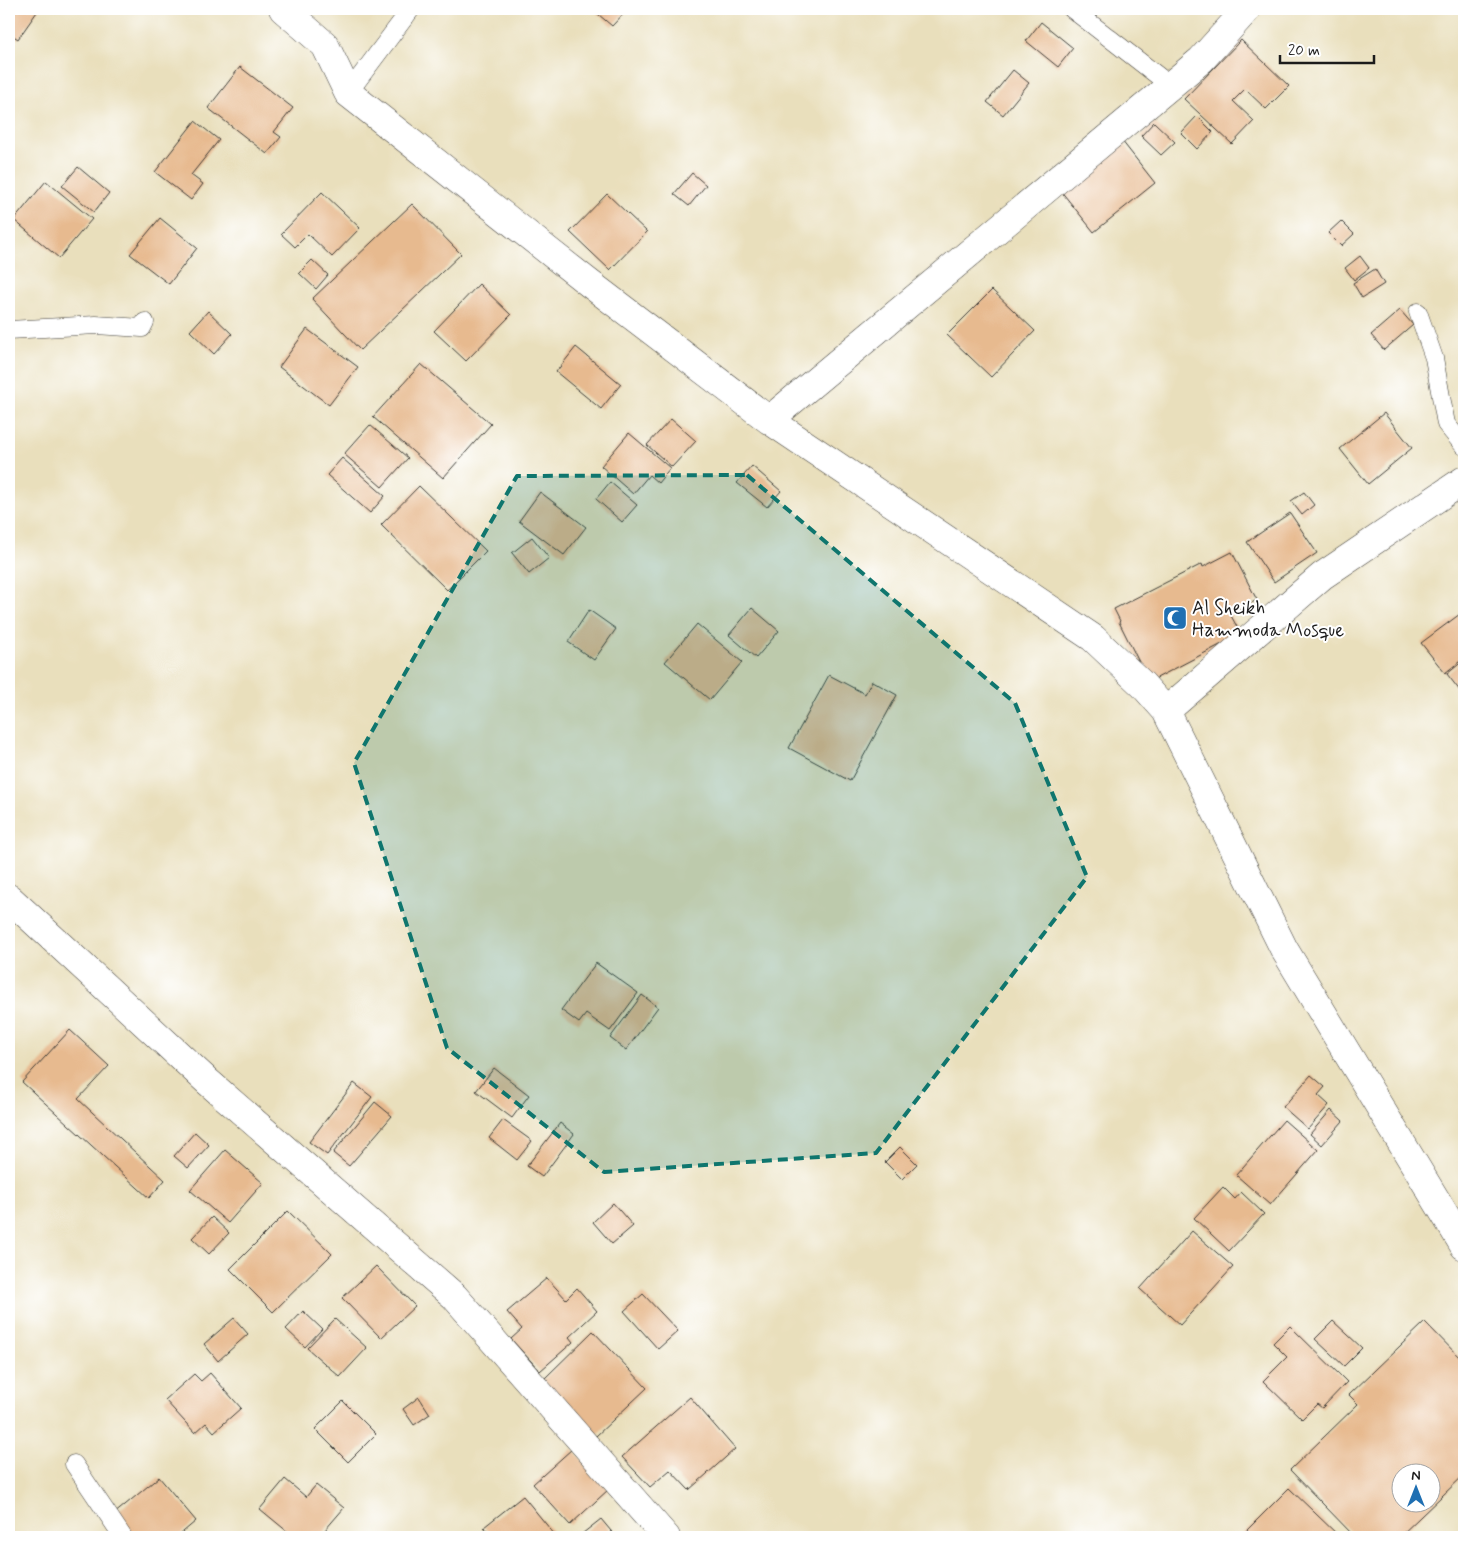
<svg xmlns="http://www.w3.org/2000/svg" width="1473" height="1546" viewBox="0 0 1473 1546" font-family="Mynerve,sans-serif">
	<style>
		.building { fill: #e7ba8f; fill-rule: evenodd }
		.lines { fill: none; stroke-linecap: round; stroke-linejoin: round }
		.lane-casing { stroke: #3b3934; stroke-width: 19 }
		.street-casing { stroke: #3b3934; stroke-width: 29 }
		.lane { stroke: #fff; stroke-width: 18 }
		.street { stroke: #fff; stroke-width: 28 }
		.marked { fill: #0f766e; fill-opacity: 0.2; stroke: #0f766e; stroke-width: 4; stroke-dasharray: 10 6; stroke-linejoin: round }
		.labels { text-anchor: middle; stroke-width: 4; stroke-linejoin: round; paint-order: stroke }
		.poi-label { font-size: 19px; fill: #1c1c1c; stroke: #fff; text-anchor: start }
	</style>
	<rect width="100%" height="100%" fill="#fff"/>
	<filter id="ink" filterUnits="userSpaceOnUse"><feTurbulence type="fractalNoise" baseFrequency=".02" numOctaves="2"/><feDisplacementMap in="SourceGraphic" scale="10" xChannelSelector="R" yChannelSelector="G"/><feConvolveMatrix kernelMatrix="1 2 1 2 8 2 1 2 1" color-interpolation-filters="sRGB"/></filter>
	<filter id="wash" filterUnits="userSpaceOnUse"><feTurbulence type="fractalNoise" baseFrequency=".0096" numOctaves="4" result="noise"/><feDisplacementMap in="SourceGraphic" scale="20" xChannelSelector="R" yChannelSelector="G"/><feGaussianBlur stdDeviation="1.12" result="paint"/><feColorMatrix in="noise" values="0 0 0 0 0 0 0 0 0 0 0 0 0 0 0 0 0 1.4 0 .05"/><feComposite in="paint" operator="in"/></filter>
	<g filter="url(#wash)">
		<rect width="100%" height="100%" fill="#e9dfbc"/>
		<g id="blocks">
			<!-- building -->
			<path class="building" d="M9 9H39L18 39 9 33Z
				M592 9H628L612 26Z
				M1041 22 1073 48 1058 67 1026 41Z
				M1241 40 1289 86 1266 109 1245 89 1233 101 1254 121 1232 144 1184 99Z
				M240 67 293 108 274 132 281 137 267 154 208 108Z
				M1013 70 1029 83 1003 115 987 102Z
				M1197 116 1213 132 1197 149 1181 133Z
				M195 121 219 140 191 175 203 184 191 200 155 172Z
				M1154 122 1175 142 1161 155 1141 136Z
				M1122 141 1155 183 1094 232 1060 190Z
				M78 167 109 193 94 212 62 186Z
				M692 173 706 185 689 206 674 194Z
				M46 181 92 219 59 258 14 220Z
				M322 192 360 228 332 257 308 234 295 247 281 234Z
				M607 194 647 232 610 270 570 232Z
				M412 204 461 254 360 350 312 299Z
				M160 218 197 248 169 284 130 254Z
				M1341 221 1354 234 1341 246 1328 233Z
				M1360 256 1369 268 1354 280 1345 268Z
				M312 260 328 275 316 289 299 273Z
				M1375 269 1384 284 1362 298 1353 283Z
				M479 284 511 315 466 361 434 331Z
				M992 290 1035 331 991 377 947 335Z
				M1400 310 1413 325 1384 350 1371 335Z
				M208 311 232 334 214 354 190 331Z
				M307 329 358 367 329 405 279 367Z
				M576 347 621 384 601 409 556 372Z
				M421 364 491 424 443 478 373 417Z
				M1384 413 1412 448 1368 484 1340 449Z
				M671 419 696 441 672 467 647 445Z
				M370 425 408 458 382 487 344 454Z
				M629 433 670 468 658 483 649 475 633 494 601 466Z
				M342 458 385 496 370 513 327 475Z
				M752 466 781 491 767 507 737 483Z
				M610 482 637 505 622 522 596 499Z
				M419 486 486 551 447 590 381 525Z
				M540 492 586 527 564 555 519 521Z
				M1304 492 1314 505 1302 515 1291 501Z
				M1290 513 1317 553 1274 582 1247 542Z
				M532 537 549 558 529 574 512 553Z
				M1232 552 1257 600 1230 614 1241 634 1149 682 1119 622 1120 621 1114 609 1202 564 1203 567Z
				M752 608 779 631 756 658 729 635Z
				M589 610 616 629 594 660 568 642Z
				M1464 611V658L1445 673 1421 643Z
				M697 624 742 662 710 700 665 662Z
				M1464 660V696L1447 674Z
				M829 675 865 694 872 681 897 695 850 781 789 748Z
				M596 963 638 993 610 1031 586 1014 579 1023 561 1010Z
				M642 995 658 1007 626 1050 610 1038Z
				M70 1030 109 1066 78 1099 165 1180 149 1198 22 1082Z
				M494 1068 529 1095 512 1118 476 1091Z
				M1311 1075 1325 1087 1318 1095 1329 1105 1308 1129 1283 1107Z
				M354 1083 372 1097 327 1155 309 1142Z
				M375 1102 392 1116 349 1166 333 1153Z
				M1331 1110 1343 1121 1322 1145 1310 1134Z
				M503 1120 532 1141 517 1160 489 1138Z
				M1284 1120 1318 1150 1270 1205 1236 1175Z
				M560 1123 574 1134 542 1177 527 1166Z
				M195 1132 209 1145 188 1168 174 1156Z
				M900 1147 917 1164 902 1179 885 1162Z
				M225 1150 263 1183 228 1223 190 1190Z
				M1223 1187 1235 1199 1241 1192 1264 1214 1229 1251 1194 1218Z
				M613 1203 633 1226 612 1244 593 1222Z
				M288 1211 332 1254 273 1312 230 1269Z
				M212 1217 229 1233 209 1254 192 1238Z
				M1192 1231 1233 1267 1180 1325 1140 1289Z
				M376 1266 415 1306 381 1338 342 1298Z
				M547 1278 566 1299 577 1288 597 1311 569 1337 573 1342 540 1371 511 1339 522 1329 507 1312Z
				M643 1294 678 1331 658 1349 624 1311Z
				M303 1311 322 1329 305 1347 286 1329Z
				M234 1318 248 1334 218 1361 204 1344Z
				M335 1319 367 1348 340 1377 307 1348Z
				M1333 1321 1362 1348 1344 1366 1315 1339Z
				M1425 1322 1464 1362V1475L1399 1537H1355L1290 1470 1358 1404 1349 1395ZM1400 1474H1430V1504H1400Z
				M1290 1326 1347 1382 1322 1408 1317 1404 1302 1419 1263 1381 1287 1357 1273 1343Z
				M593 1331 647 1388 596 1436 543 1380Z
				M210 1373 241 1408 214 1432 206 1423 195 1433 165 1400 194 1374 201 1381Z
				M419 1397 430 1414 414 1425 403 1409Z
				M690 1397 735 1449 689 1490 670 1470 650 1487 622 1457Z
				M343 1401 376 1434 348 1462 315 1429Z
				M572 1449 609 1489 570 1525 533 1484Z
				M159 1477 196 1521 177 1537H133L114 1514Z
				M285 1479 306 1497 316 1485 344 1508 319 1537H294L260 1509Z
				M1289 1488 1340 1537H1240Z
				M523 1496 555 1535 552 1537H493L484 1527Z
				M601 1519 616 1537H578Z"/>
		</g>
	</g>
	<g filter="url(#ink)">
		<use href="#blocks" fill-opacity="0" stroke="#3b3934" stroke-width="1"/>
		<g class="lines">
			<defs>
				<path id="lane" d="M1072 9 1171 86
					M348 93 411 9
					M1418 312 1434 358 1446 424 1464 446
					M9 330 96 325 142 328 145 322
					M74 1464 123 1537"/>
				<path id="street" d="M283 9 325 45 348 93 589 283 769 420 1093 638 1143 685 1166 711 1284 949 1464 1246
					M769 420 1201 60 1247 9
					M1166 711 1322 576 1464 480
					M9 898 207 1081 454 1296 666 1537"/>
			</defs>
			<!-- lane casing -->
			<use href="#lane" class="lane-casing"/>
			<!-- street casing -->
			<use href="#street" class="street-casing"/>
			<!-- lane -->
			<use href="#lane" class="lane"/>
			<!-- street -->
			<use href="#street" class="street"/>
		</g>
	</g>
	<!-- marked area -->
	<path class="marked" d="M747 475 1015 703 1087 877 876 1153 604 1172 447 1048 354 763 517 476Z"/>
	<!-- icons -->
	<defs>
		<symbol id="mosque-square" viewBox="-11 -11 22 22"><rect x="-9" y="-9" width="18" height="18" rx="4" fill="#1f6fb2" stroke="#fff"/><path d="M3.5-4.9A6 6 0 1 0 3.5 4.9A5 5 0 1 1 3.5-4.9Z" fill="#fff"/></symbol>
	</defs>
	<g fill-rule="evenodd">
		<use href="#mosque-square" x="1161" y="604" width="28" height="28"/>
	</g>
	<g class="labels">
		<!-- poi labels -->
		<g class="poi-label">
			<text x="1192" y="614">Al Sheikh<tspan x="1192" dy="22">Hammoda Mosque</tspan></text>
		</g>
	</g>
	<!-- margin -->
	<rect width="1473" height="1546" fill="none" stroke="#fff" stroke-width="30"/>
	<!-- north arrow -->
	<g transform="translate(1416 1488)"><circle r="24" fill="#ffffff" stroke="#a4a4a4"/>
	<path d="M0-4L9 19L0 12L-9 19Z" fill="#1f6fb2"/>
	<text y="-8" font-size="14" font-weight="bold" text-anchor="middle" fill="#1c1c1c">N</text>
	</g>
	<!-- scale -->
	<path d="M1280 55v8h94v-8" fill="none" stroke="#1c1c1c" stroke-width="2.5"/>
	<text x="1288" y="55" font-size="15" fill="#1c1c1c" stroke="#ffffff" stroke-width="4" paint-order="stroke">20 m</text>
</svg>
